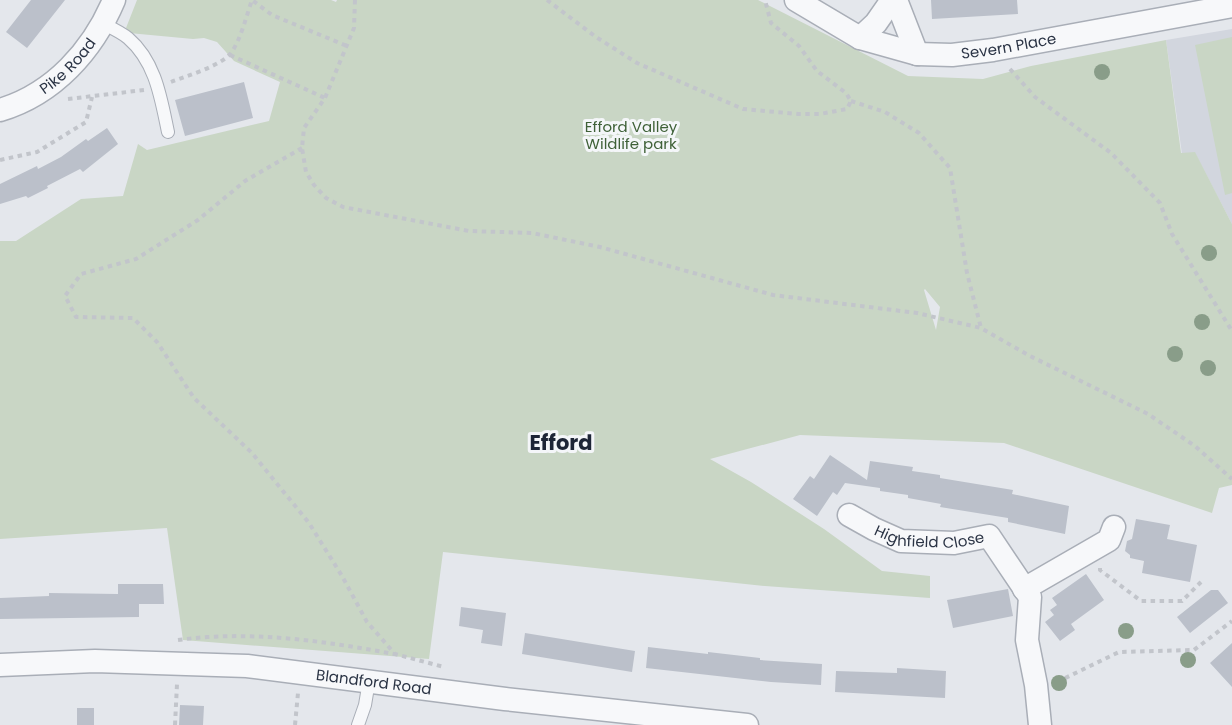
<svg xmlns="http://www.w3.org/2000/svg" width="1232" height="725" viewBox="0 0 1232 725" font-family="Poppins,sans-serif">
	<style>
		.built { fill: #d2d6de }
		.green { fill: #c9d6c5; fill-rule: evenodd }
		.building { fill: #bbc0ca }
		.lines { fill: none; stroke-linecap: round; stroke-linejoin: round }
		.service-casing { stroke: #a9aeb7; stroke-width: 14 }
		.minor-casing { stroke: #a9aeb7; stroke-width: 25 }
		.path { stroke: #c2c5cb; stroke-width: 4; stroke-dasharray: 4.5 4.5; stroke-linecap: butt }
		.service { stroke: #f7f8fa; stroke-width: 12 }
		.minor { stroke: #f7f8fa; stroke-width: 22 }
		.tree { fill: #899d89 }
		.labels { text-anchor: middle; stroke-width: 6; stroke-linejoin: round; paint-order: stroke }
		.street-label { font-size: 15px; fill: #2b3445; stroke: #f4f6f9 }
		.park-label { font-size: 15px; fill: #3f6138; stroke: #f4f6f9 }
		.district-label { font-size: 21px; font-weight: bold; fill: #1d2536; stroke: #f4f6f9 }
	</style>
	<rect width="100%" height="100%" fill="#e4e7ec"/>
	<!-- built -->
	<path class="built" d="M1232 29V224L1195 153 1182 154 1166 40Z"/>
	<!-- green -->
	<path class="green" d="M137 0H331L336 2 337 0H758L908 76 983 79 1031 66 1166 40 1181 153 1195 152 1232 224V485L1219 488 1212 513 1004 443 800 435 710 459 751 482 824 529 882 571 930 576V598L765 586 443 552 429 659 183 640 167 528 0 539V241H16L81 199 123 196 138 144 147 150 269 121 280 82 234 61 217 42 204 38 193 39 129 33 126 28ZM925 289 940 307 936 330 924 290Z
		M1232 37V193L1225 195 1195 45Z"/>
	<!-- building -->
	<path class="building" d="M31 0H65L27 48 6 32Z
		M931 0H1017L1018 14 932 19Z
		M244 82 253 118 185 136 175 100Z
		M107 128 118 144 83 172 80 169 47 186 48 188 28 198 26 196 0 204V184L37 166 38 169 61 157 86 139 88 141Z
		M830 455 867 480 870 461 913 467 912 471 940 475V478L1013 490 1012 494 1069 506 1065 534 1008 522V518L940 507 941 504 908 498V495L880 491V488L845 483 837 495 833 492 817 516 793 499 810 476 814 479Z
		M1136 519 1170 525 1167 539 1197 545 1190 582 1142 573 1144 561 1130 558V555L1125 551 1127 541 1132 539Z
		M1086 574 1104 600 1071 624 1075 630 1060 641 1045 622 1054 615 1050 610 1057 605 1052 598Z
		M118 584H163L164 604H139V617L0 619V598L49 596V593L118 594Z
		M1008 589 1013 616 953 628 947 600Z
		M1211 590H1218L1228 603 1190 633 1177 617Z
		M461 607 506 613 502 646 481 643 483 630 459 626Z
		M525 633 635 651 632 672 522 654Z
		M1232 643V687L1210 663Z
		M648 647 708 654V652L760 658V660L822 664 821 685 771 682 646 668Z
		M897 668 946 671 945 698 835 692 836 671 897 673Z
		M180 705 204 706 203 725H179Z
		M77 708H94V725H77Z"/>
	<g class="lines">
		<defs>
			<path id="service" d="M104 24C112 28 122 33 128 38 156 62 161 99 168 132
				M358 725 365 705 369 681"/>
			<g id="minor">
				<path id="s1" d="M796 0 860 38 917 54 952 55 993 50 1232 6"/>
				<path d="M896 0 917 54"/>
				<path d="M860 38 876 23 892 0"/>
				<path id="s2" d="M0 110C54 94 93 50 114 0"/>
				<path id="s3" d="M849 515 874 529 901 541 954 543 989 536 1030 597 1027 640 1036 685 1040 725"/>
				<path d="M1024 589 1109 540 1114 527"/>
				<path id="s4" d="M0 665 95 661 247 666 505 699 747 725"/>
			</g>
		</defs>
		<!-- service casing -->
		<use href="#service" class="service-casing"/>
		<!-- minor casing -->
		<use href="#minor" class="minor-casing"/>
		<!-- path -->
		<path class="path" d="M355 0 354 28 325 98 304 128 302 148 306 172 314 185 326 198 343 207 469 231 532 233 600 247 773 295 917 313 981 328 1028 355 1148 414 1195 446 1232 479
			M547 0 596 37 637 63 743 109 798 114H820L847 109 851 101 846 93 817 71 799 46 771 23 765 0
			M230 55 325 98
			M1010 69 1035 97 1111 153 1160 203 1172 234 1232 331
			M171 82C186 76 221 66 231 53 241 39 246 17 252 0L272 15 347 46
			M68 99 144 90
			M851 101 885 112 919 133 950 168 967 273 981 328
			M302 148 245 181 198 220 136 259 81 274 65 296 76 317 133 318 157 342 194 398 252 453 309 523 342 576 367 622 395 654 444 667
			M0 160 37 152 86 122 92 97
			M1100 568V570L1141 601H1182L1201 582
			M178 640C250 630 324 641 394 654
			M1057 682 1119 652 1194 650 1232 621
			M175 725 177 684
			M295 725 298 693"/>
		<!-- service -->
		<use href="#service" class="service"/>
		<!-- minor -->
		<use href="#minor" class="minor"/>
	</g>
	<!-- trees -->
	<g class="tree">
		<circle cx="1102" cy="72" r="8"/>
		<circle cx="1209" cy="253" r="8"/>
		<circle cx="1202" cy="322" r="8"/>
		<circle cx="1175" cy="354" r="8"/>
		<circle cx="1208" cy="368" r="8"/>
		<circle cx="1126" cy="631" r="8"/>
		<circle cx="1188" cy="660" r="8"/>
		<circle cx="1059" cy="683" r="8"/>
	</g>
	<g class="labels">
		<!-- street labels -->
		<g class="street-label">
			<text dy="5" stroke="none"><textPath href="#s1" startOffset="226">Severn Place</textPath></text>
			<text dy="5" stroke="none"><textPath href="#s2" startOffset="82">Pike Road</textPath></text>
			<text dy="5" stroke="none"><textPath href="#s3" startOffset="86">Highfield Close</textPath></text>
			<text dy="5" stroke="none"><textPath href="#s4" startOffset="375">Blandford Road</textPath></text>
		</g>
		<!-- park labels -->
		<g class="park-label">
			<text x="631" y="132">Efford Valley<tspan x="631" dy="17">Wildlife park</tspan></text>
		</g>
		<!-- district labels -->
		<g class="district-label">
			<text x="561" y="450">Efford</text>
		</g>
	</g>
</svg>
